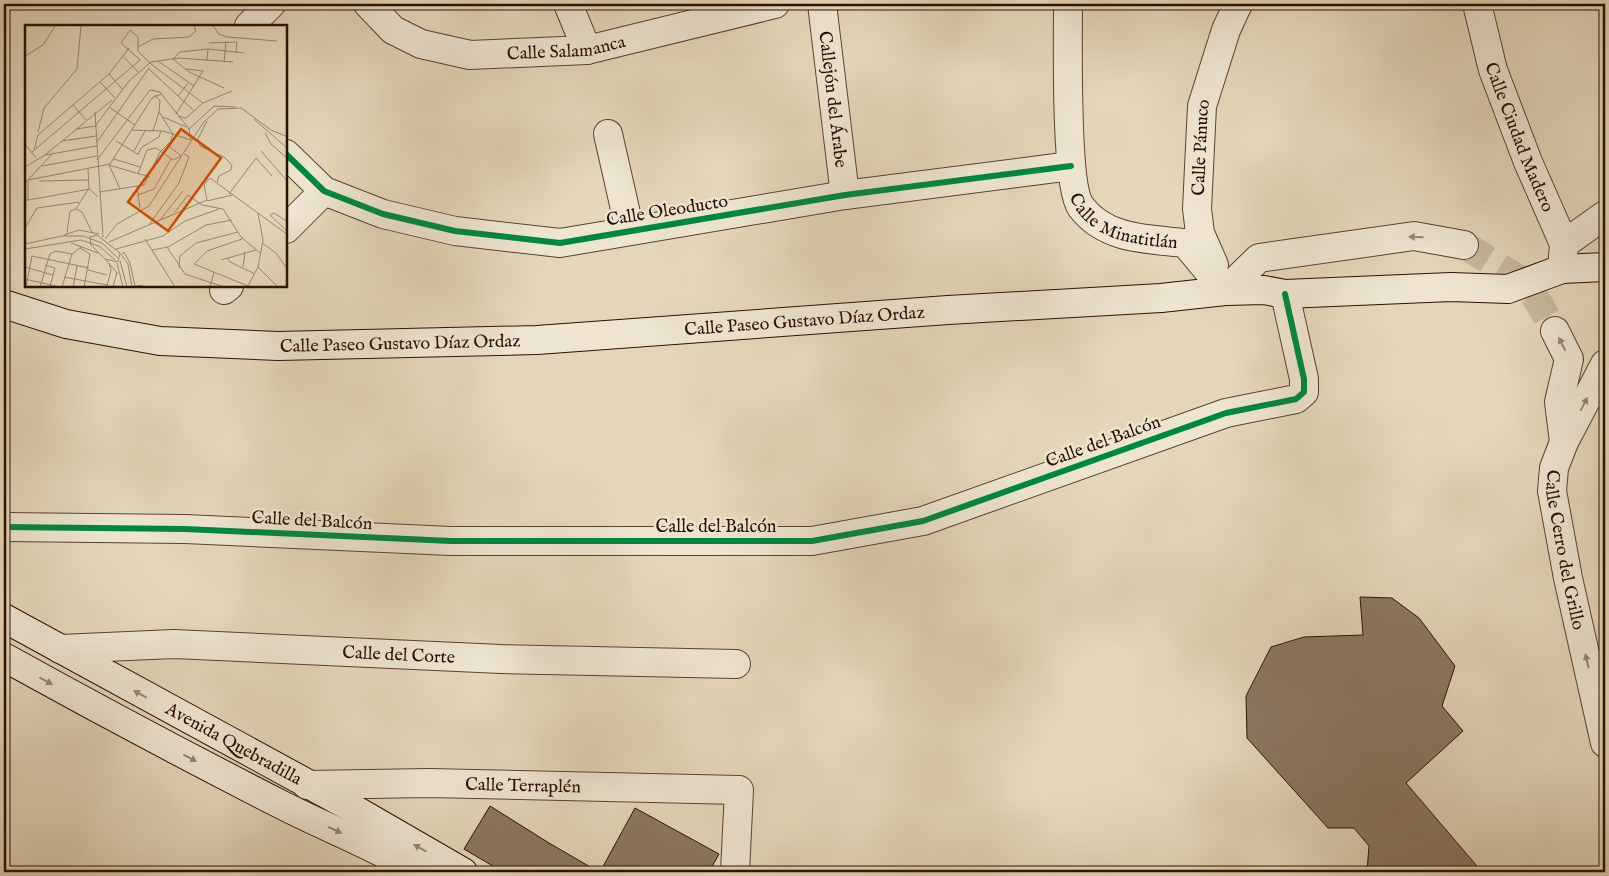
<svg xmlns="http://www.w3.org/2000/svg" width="1609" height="876" viewBox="0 0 1609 876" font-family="'IM FELL English',serif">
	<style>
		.building { fill: #8c7761; stroke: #2c0f02 }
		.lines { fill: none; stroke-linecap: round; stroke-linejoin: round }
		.street-tunnel { stroke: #c8b99e; stroke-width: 28; stroke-dasharray: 28 14; stroke-linecap: butt }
		.street-casing { stroke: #5a4130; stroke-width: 30 }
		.secondary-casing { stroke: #2c0f02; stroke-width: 30 }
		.street { stroke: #ede5d2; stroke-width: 28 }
		.secondary { stroke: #ede5d2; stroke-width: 28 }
		.cycleway-casing { stroke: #ede5d2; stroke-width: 9 }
		.cycleway { stroke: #00873e; stroke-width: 6 }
		.oneway { fill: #968574 }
		.labels { text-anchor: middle; stroke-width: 5; stroke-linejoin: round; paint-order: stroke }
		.street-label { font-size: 18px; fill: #2c0f02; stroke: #ede5d2 }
		.inset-road { fill: none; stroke: #9a8770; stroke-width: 1 }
		.view { fill: #cc4e0a; fill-opacity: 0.15; stroke: #cc4e0a; stroke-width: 2.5 }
		.inset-edge { fill: none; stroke: #2c0f02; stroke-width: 2.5 }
	</style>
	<rect width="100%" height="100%" fill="#e4d7b9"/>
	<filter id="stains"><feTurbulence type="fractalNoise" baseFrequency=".004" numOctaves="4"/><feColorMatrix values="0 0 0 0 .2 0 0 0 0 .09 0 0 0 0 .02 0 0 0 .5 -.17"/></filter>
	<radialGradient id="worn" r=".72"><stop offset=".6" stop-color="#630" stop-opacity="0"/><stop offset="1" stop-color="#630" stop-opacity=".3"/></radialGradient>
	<!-- building -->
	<path class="building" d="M1360 597 1392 598 1419 618 1455 666 1442 706 1463 731 1406 783 1482 872H1367L1369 846 1354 828H1328L1247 738 1246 696 1271 647 1304 637 1363 635Z
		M490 806 549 843 599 872H503L464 849Z
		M635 808 719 854 709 872H600Z"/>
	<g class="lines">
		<!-- street-tunnel -->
		<path class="street-tunnel" d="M1464 245 1519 279 1534 295 1555 331"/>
		<defs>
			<g id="street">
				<path id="s1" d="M368 4 393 30 421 44 470 55 587 50 775 4"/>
				<path d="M568 4 587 50"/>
				<path id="s2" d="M822 4 845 195"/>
				<path id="s3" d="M1068 4C1068 39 1065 186 1081 207 1106 240 1148 239 1185 243L1225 291"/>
				<path id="s4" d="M1477 4 1493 70 1528 162 1564 244 1562 269"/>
				<path d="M249 26 271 4"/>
				<path d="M608 134 630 231"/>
				<path d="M286 154 324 191 383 214 455 231 560 243 845 195 1071 166"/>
				<path d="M286 229 324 191"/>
				<path d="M1564 244 1605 215"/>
				<path id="s5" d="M1214 265 1200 233 1197 209 1202 106 1226 30 1238 4"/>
				<path d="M224 290 229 286"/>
				<path d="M1225 291 1259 258 1414 236 1464 245"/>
				<path d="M1555 331 1569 359 1559 402 1564 442"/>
				<path id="s6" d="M1605 364 1564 442 1554 468 1552 491 1568 578 1605 743"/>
				<path d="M4 527 185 529 451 541H812L923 521 1226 413 1296 399 1304 392V379L1285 294"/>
				<path id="s7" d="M60 649 174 644 501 659 736 664"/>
				<path id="s8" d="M307 785 429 783 739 790 735 872"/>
			</g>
			<g id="secondary">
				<path id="s9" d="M4 304 66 324 160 341 278 346 537 340 948 310 1161 298 1225 291 1264 290 1285 294 1451 287 1508 289 1562 269 1605 267"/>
				<path id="s10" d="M4 618 354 809 463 872"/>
				<path d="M4 657C96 708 188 757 282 805 327 828 374 846 418 872"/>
			</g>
		</defs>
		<!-- street casing -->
		<use href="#street" class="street-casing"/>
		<!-- secondary casing -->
		<use href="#secondary" class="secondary-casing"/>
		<!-- street -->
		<use href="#street" class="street"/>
		<!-- secondary -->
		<use href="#secondary" class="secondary"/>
		<defs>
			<path id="cycleway" d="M286 154 324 191 383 214 455 231 560 243 845 195 1071 166
				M4 527 185 529 451 541H812L923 521 1226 413 1296 399 1304 392V379L1285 294"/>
		</defs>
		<!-- cycleway casing -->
		<use href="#cycleway" class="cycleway-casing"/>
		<!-- cycleway -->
		<use href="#cycleway" class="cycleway"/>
	</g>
	<!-- one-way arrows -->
	<defs><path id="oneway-solid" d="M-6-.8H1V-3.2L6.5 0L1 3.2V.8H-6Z" transform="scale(1.25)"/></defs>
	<g class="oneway">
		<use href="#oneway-solid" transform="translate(1416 237) rotate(-179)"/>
		<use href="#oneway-solid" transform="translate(1562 344) rotate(-116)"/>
		<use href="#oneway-solid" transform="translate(1584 404) rotate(-62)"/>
		<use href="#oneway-solid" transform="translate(1587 661) rotate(-103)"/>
		<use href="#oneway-solid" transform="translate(46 681) rotate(29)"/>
		<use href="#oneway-solid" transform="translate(140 694) rotate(-151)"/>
		<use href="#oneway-solid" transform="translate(190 758) rotate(27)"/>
		<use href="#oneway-solid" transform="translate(335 830) rotate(25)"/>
		<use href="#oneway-solid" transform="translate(420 848) rotate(-150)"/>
	</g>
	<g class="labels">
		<!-- street labels -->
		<g class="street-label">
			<text dy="6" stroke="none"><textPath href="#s1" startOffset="214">Calle Salamanca</textPath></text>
			<text dy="6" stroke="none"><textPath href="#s2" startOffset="96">Callejón del Árabe</textPath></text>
			<text dy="6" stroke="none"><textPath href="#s4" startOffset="140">Calle Ciudad Madero</textPath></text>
			<text dy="6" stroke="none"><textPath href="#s5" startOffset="121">Calle Pánuco</textPath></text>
			<text transform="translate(667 210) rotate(-9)" y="6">Calle Oleoducto</text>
			<text dy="6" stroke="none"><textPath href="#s3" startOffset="250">Calle Minatitlán</textPath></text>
			<text dy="6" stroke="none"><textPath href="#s9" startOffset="806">Calle Paseo Gustavo Díaz Ordaz</textPath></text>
			<text dy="6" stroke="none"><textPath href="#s9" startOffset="401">Calle Paseo Gustavo Díaz Ordaz</textPath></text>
			<text transform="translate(1103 441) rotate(-20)" y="6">Calle del Balcón</text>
			<text transform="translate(312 520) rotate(3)" y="6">Calle del Balcón</text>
			<text x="716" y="532">Calle del Balcón</text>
			<text dy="6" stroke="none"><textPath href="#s6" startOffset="199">Calle Cerro del Grillo</textPath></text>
			<text dy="6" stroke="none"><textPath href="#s7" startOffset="339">Calle del Corte</textPath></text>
			<text dy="6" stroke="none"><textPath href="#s10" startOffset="262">Avenida Quebradilla</textPath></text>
			<text dy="6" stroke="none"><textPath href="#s8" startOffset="216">Calle Terraplén</textPath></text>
		</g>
	</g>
	<!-- overview -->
	<g transform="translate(25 25)">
		<rect width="262" height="262" fill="#e4d7b9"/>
		<path class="inset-road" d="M188 1 194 9 202 12 252 16M184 18 212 17 211 27M113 22 128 14 164 12 171 6 169 1M183 24 155 27 148 34 164 47 199 63M0 31 18 20 30 1M99 32 113 47M182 35 183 24 219 28M133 36 169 61M199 37 201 17M123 43 168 85M84 49 97 64M75 57 90 73M130 70 135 76 134 87 148 109M153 71 163 58M48 80 61 95M84 82 110 100M70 87 78 212M151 89 178 46 161 44M153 91 161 93 178 78 207 66M138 92 161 102M229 94 263 124M182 96 173 114 175 121 199 132 207 140 206 145 194 151 192 157M71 100 104 56 126 37 154 33 208 37M51 104 71 101M164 104 189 81 211 82M107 105 138 106 166 115M128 106 134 87M13 107 19 83 52 44 56 1M240 108 246 119 263 134M148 109 144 121 156 131M37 116 71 111M91 116 114 130M72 117 124 43M0 119 11 133M9 125 13 110 84 49 104 23M109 126 120 106M236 126 263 157M7 127 115 35 96 18 105 5 113 12V26L126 39 178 78M113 129 117 122 134 112 136 106M20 130 87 75M89 134 115 142M72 135 125 65 135 67 164 104 166 114M84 140 125 152M84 140 95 164M17 141 72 131M0 142 20 130 72 121M113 149 122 125 131 123 148 135 156 131M14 156 63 155M0 158 27 129M112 161 115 183M74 167 119 160 135 127 144 118M204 169 231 133 247 151M113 170 129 164 146 134M0 175H3V155L85 139 127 73 136 69M3 175 65 164 73 172M182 176 207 170M51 184 64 163 63 144M150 187 163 170 177 180 198 184 216 212 235 228M135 195 158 166M263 197 249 188 245 190 263 207M124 200 154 158 164 132 159 129M0 203 12 183 54 177M42 208 45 186 51 184 57 187 67 207M39 210 54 205 74 209M72 210 95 228 93 237 80 234 66 220 65 212ZM80 214 92 199 124 181 178 98 193 84 216 83 246 105 263 112M120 214 150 262M217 214 182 226 169 239 223 261M84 217 182 175 179 160 185 153 263 210M46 218 73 228M237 218 251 228 263 245M0 219 37 211H58L77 218 93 233M142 222 160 249 199 262M55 223 65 229 59 262M0 224 56 215 74 221 90 235M91 224 138 211 160 196 194 184M127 225 143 222 181 200 207 195M95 228 103 239 107 262M97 229 99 227 105 238 110 261 118 260M203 233 205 237 230 249M81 235 93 249M196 235 231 225M95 236 102 262M92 238 98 262M20 240 30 243 25 261M0 242 28 250M218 242 220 227M233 242 253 262M154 243 155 231 171 218 213 207M63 245 82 250M39 252 82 260M0 254 34 262M82 261 86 245 84 238M223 261 233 242 238 215 233 188M1 262 7 231 64 243M15 262 25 229 31 226 47 229M37 262 47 229 56 222M48 262 52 241M88 262 92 247M185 262 189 247"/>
		<path class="view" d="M156 104 196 133 143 206 103 177Z"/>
		<rect width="262" height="262" class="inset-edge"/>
	</g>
	<!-- margin -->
	<rect width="1609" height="876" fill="none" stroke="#e4d7b9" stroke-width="20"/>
	<rect x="5" y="5" width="1599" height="866" fill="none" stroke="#2c0f02" stroke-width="2.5"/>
	<rect x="10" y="10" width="1589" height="856" fill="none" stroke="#2c0f02"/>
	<rect width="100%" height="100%" filter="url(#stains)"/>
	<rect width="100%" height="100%" fill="url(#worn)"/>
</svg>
